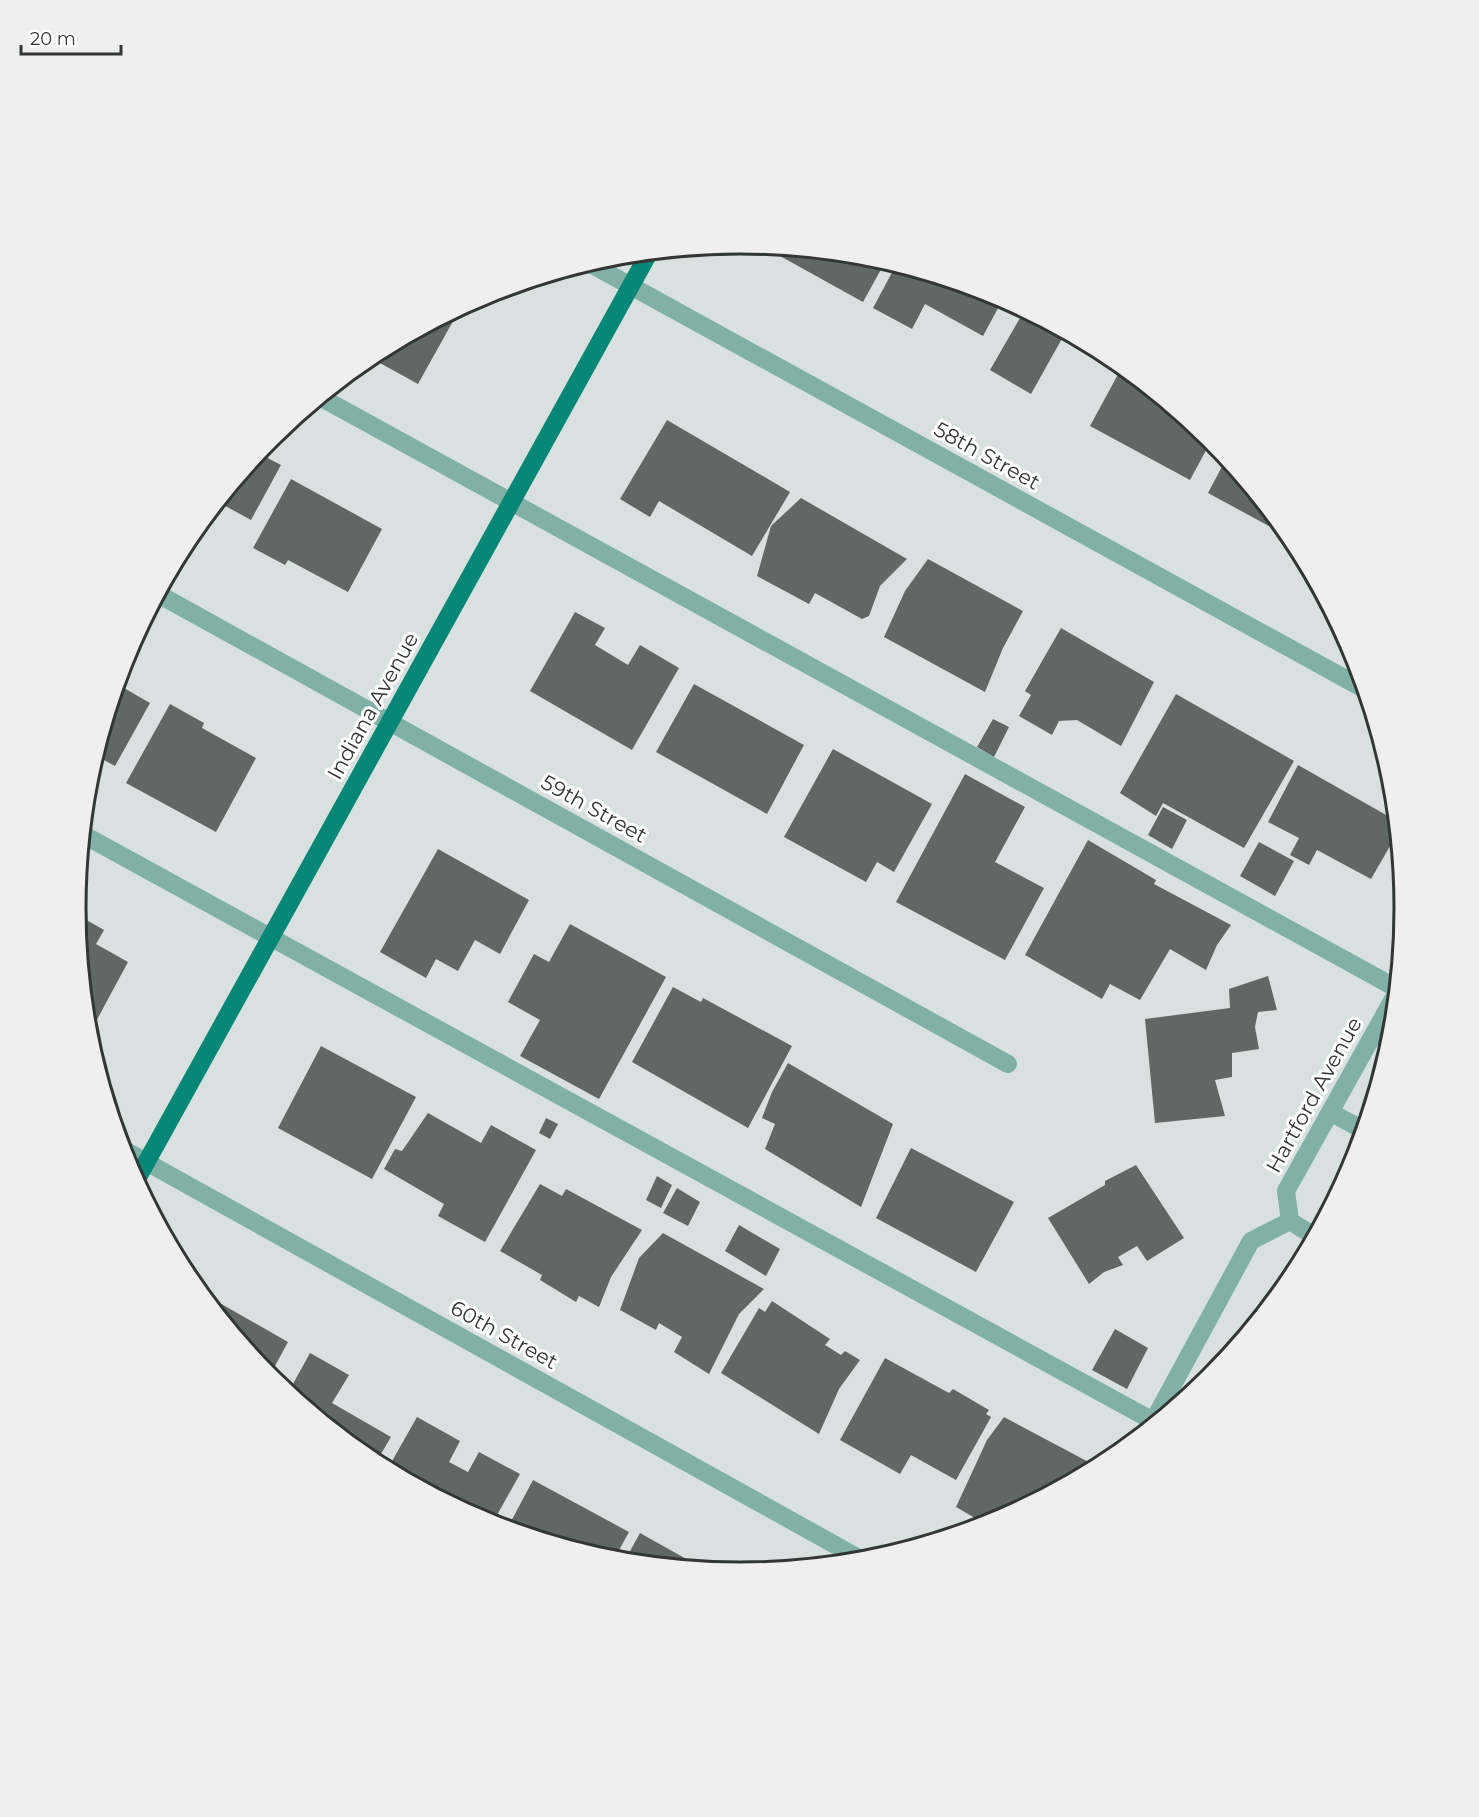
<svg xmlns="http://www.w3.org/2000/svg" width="1479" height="1817" viewBox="0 0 1479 1817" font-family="Montserrat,sans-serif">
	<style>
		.building { fill: #606866 }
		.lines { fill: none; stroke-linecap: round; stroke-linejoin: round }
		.minor { stroke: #81b0a6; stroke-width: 18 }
		.major { stroke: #088776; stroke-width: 18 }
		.labels { text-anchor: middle; stroke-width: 6; stroke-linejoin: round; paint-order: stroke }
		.street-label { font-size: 21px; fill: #323635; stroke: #fff }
		.rim { fill: none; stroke: #323635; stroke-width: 3 }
	</style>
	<rect width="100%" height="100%" fill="#d8e1df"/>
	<!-- building -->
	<path class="building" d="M762 246 869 257 885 262 863 302Z
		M896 265 1003 299 983 336 925 304 912 329 873 308Z
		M1024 311 1093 347 1105 354 1103 357 1064 335 1031 394 990 370Z
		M453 312 457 314 418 384 369 357Z
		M1122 367 1211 441 1190 480 1090 426Z
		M667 420 790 492 752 556 659 501 650 517 620 499Z
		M258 453 281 465 251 520 218 502Z
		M1226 459 1291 538 1208 493Z
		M291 479 382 529 348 592 288 560 285 565 253 548Z
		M801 498 907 559 880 586 869 616 862 619 815 593 809 604 757 576 771 526Z
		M928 559 1023 611 1003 648 985 692 884 637 905 591Z
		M575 612 605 628 595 645 628 665 640 645 679 668 632 750 530 691Z
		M1061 628 1154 682 1121 746 1077 720 1059 721 1052 735 1019 716 1031 695 1025 691Z
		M117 684 150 703 115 766 95 755Z
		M694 684 804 745 767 814 656 752Z
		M1176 694 1294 761 1244 848 1163 803 1156 816 1120 793Z
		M170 704 204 723 202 728 256 758 216 832 126 783Z
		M993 719 1009 727 994 757 977 747Z
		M833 749 932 804 894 872 877 862 866 882 784 837Z
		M1298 765 1395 820 1397 834 1371 879 1317 850 1309 865 1290 855 1299 838 1268 822Z
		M965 774 1025 807 995 862 1044 888 1005 960 896 902Z
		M1163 807 1187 820 1172 849 1148 835Z
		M1088 840 1156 880 1154 884 1231 925 1217 945 1206 970 1170 949 1140 1000 1110 984 1102 999 1025 955Z
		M1259 842 1294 861 1275 896 1240 876Z
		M438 849 529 900 500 954 475 940 458 971 436 959 426 978 380 952Z
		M76 914 104 930 96 944 128 962 93 1027 86 1023Z
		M570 924 666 977 599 1099 520 1056 540 1020 508 1002 534 954 549 962Z
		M1268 976 1277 1010 1258 1012 1255 1027 1259 1049 1232 1053V1077L1215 1080 1225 1116 1155 1123 1145 1019 1230 1008 1229 989Z
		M673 987 701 1002 703 998 792 1046 748 1128 632 1062Z
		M321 1046 416 1097 372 1179 278 1128Z
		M788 1063 893 1124 861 1207 765 1149 775 1124 762 1118 772 1092Z
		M428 1113 481 1143 491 1125 536 1150 485 1242 438 1216 444 1204 384 1169 395 1149 402 1151Z
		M546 1118 558 1124 550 1139 539 1133Z
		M911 1148 1014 1202 976 1272 876 1218Z
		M1136 1165 1184 1238 1147 1261 1137 1246 1118 1257 1123 1265 1104 1272 1089 1284 1048 1218 1105 1185V1181Z
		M657 1176 672 1185 661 1208 646 1200Z
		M540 1184 562 1196 566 1189 642 1230 611 1277 599 1307 579 1296 576 1302 540 1280 542 1275 500 1251Z
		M677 1188 700 1202 688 1226 663 1213Z
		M739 1225 780 1249 766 1276 725 1251Z
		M663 1233 764 1289 739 1314 709 1374 674 1352 682 1337 659 1323 656 1330 620 1310 639 1258Z
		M197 1290 288 1342 269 1377 214 1311Z
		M772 1301 830 1339 825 1345 841 1355 845 1351 860 1360 839 1389 819 1434 721 1373 759 1308 765 1312Z
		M1115 1329 1148 1348 1127 1389 1092 1370Z
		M310 1353 349 1375 332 1403 391 1437 375 1464 288 1393Z
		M885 1358 949 1393 953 1389 989 1410 986 1414 991 1417 956 1480 911 1455 900 1474 840 1440Z
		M417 1417 460 1441 449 1462 468 1472 479 1452 520 1474 492 1524 387 1470Z
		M1004 1417 1098 1467 1022 1507 1016 1504 1011 1513 987 1525 956 1507 987 1440Z
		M533 1480 629 1532 613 1561 507 1529Z
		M640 1533 706 1570 624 1562Z"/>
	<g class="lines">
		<!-- minor -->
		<path class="minor" d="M589 263 1364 689
			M320 397 1396 988
			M158 594 1008 1064
			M82 834 1153 1421
			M1330 1112 1363 1130
			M121 1148 864 1561
			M1290 1221 1286 1191 1396 994
			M1290 1221 1314 1236
			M1150 1427 1251 1241 1290 1221"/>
		<!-- major -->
		<path class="major" d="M136 1181 649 253"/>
	</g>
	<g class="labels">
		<!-- street labels -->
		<g class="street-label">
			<text transform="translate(987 456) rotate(29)" y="7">58th Street</text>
			<text transform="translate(373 706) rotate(-61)" y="7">Indiana Avenue</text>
			<text transform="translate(594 809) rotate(29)" y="7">59th Street</text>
			<text transform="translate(1314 1095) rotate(-61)" y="7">Hartford Avenue</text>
			<text transform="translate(504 1335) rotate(29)" y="7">60th Street</text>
		</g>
	</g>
	<!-- crop -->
	<path d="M0 0H1479V1817H0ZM86 908a654 654 0 1 1 1308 0a654 654 0 1 1-1308 0Z" fill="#efefef" fill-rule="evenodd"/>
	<path class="rim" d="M86 908a654 654 0 1 1 1308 0a654 654 0 1 1-1308 0Z"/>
	<!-- scale -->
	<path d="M21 45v9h100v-9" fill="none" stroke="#323635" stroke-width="3"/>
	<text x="30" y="45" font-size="18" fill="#323635" stroke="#ffffff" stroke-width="4.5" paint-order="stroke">20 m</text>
</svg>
